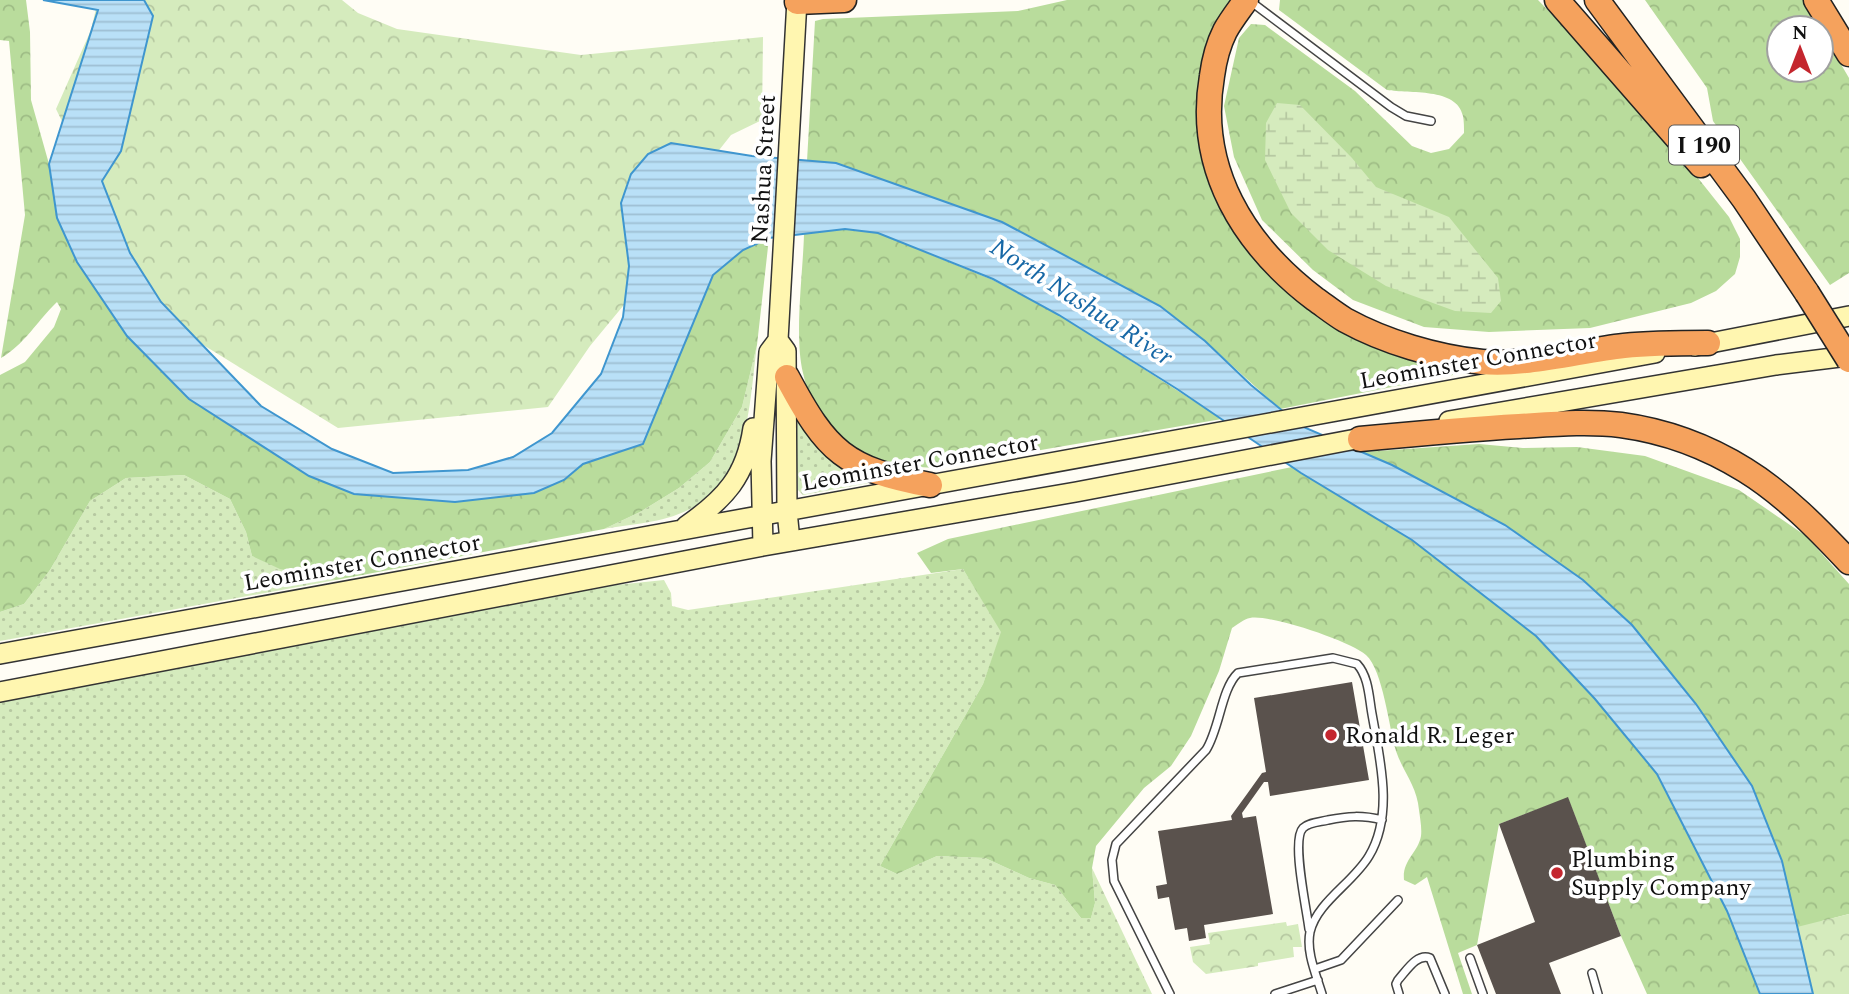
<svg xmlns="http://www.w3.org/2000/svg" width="1849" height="994" viewBox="0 0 1849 994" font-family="Spectral,serif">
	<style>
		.grass { fill: url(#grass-dots) }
		.forest { fill: url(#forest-crowns) }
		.wetland { fill: url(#wetland-marsh) }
		.park { fill: url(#park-crowns) }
		.water { fill: url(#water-rules); stroke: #3f96cf; stroke-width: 2 }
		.building { fill: #5a524d }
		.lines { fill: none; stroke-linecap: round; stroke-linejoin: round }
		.service-casing { stroke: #444; stroke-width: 10 }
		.secondary-casing { stroke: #333; stroke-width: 22 }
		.motorway-casing { stroke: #222; stroke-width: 27 }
		.service { stroke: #fff; stroke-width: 7 }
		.secondary { stroke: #fff6b0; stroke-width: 19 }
		.motorway { stroke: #f5a25d; stroke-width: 24 }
		.motorway-bridge-casing { stroke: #222; stroke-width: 27; stroke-linecap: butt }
		.motorway-bridge { stroke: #f5a25d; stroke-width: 24 }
		.poi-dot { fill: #c4262e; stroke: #fff; stroke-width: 2.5 }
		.labels { text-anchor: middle; stroke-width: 7; stroke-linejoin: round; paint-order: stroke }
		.shield { fill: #fff; stroke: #585858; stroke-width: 2 }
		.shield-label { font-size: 23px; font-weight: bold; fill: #111 }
		.street-label { font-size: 24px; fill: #111; stroke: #fff }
		.poi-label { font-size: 24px; fill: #111; stroke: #fff; text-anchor: start }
		.water-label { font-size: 26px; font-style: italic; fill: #1768a6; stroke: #fff }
	</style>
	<defs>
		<pattern id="grass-dots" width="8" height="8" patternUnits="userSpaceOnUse" patternTransform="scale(1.75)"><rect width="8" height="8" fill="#d5ebbd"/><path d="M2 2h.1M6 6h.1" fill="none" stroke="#b6c8a1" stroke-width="1.8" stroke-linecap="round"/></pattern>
		<pattern id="forest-crowns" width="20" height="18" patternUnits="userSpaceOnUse" patternTransform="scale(1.75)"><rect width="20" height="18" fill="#b9dc9c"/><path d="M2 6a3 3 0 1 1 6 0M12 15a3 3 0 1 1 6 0" fill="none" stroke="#9ebc85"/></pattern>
		<pattern id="wetland-marsh" width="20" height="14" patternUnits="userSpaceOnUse" patternTransform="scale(1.75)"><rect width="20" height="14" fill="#d5ebbd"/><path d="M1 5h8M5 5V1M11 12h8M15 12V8" fill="none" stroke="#b6c8a1"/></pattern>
		<pattern id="park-crowns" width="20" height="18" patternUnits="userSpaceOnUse" patternTransform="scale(1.75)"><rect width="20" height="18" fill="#d5ebbd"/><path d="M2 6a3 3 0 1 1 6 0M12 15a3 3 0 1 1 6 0" fill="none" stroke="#b6c8a1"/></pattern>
		<pattern id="water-rules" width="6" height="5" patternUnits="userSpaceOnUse" patternTransform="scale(1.75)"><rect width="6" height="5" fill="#b9e0f7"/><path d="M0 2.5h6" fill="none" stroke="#9ebfd3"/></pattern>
	</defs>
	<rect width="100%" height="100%" fill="#fffdf5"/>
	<!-- grass -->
	<path class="grass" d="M757 345C749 404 750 481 688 510 662 523 631 524 604 529L640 512 679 488 710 462 742 407Z
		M794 413 870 479 869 483 803 495 798 490Z
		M184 475 230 499 246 532 252 556 336 580 0 641V612L24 604 50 570 90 501 126 478Z
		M963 569 1002 632 983 684 880 866 897 874 937 856 985 858 1029 878 1055 885 1081 918H1091L1095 903 1092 868 1152 994H0V697L616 585 664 580 671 593 672 606 688 610Z"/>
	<!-- forest -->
	<path class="forest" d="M0 0H26L30 32 31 100 49 164 57 218 77 262 127 336 189 399 309 476 564 480 583 464 643 444 713 275 743 250 769 238 757 345 742 407 710 462 679 488 640 512 604 529 336 580 280 569 252 556 246 532 230 499 184 475 126 478 90 501 50 570 24 604 0 612V375L25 362 54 327 61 309 57 302C38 320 24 345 1 358L25 215 9 41 0 40Z
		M1067 0H1233L1201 133 1286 284 1457 368 1458 374 1280 409 1205 341 1160 306 1002 222 836 163 807 161 815 21 823 19 1018 11Z
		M1280 0H1538L1640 105 1729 217 1740 239V257L1735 274 1716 291 1691 303 1590 328 1489 332 1424 327 1353 300 1313 270 1262 220 1234 157 1224 106 1239 38 1251 24 1265 25 1355 91 1412 146 1431 153 1449 149 1464 133C1464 128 1464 121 1463 116 1457 87 1409 94 1387 90L1279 10Z
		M1645 0H1803L1820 28H1779V70H1821V30L1849 78V273L1830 285 1713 121 1707 88Z
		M845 229 878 233 993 280 1059 315 1222 419 935 468C925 467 913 468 903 466 855 458 813 422 803 373 794 336 803 273 804 234Z
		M1479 444 1523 448 1577 447 1645 456 1739 490 1806 536 1849 584V914L1822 921 1813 994 1782 861 1752 786 1696 704 1632 625 1583 580 1505 525 1392 465 1363 452Z
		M1292 467 1412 540 1536 636 1595 699 1657 774 1727 911 1760 994H1647L1621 936 1568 798 1499 824 1477 945 1458 953 1472 994H1463L1427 877 1415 885 1404 880C1402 860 1418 853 1421 836 1422 828 1420 818 1419 810 1417 786 1403 772 1396 751 1389 728 1383 670 1366 655 1350 641 1270 614 1250 618 1244 619 1237 625 1232 628L1219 671 1191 736 1171 766 1144 788 1096 846 1092 868 1095 903 1091 918H1081L1055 885 1029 878 985 858 937 856 897 874 880 866 983 684 1001 632 963 569 931 573 917 553 948 539Z"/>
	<!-- wetland -->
	<path class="wetland" d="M1277 103 1300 105 1352 158 1376 187 1449 217 1498 278 1501 301 1491 313 1455 311 1386 286 1328 250 1291 213 1265 160 1266 123Z"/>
	<!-- park -->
	<path class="park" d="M98 0H342L358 13 397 29 581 55 763 37 762 120 731 135 693 183 642 283 590 346 548 407 338 428 158 317 56 109 91 30Z
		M1849 914V994H1813L1797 927Z
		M1286 922 1287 926 1298 924 1302 947H1293L1294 957 1258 963V966L1206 974 1193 962 1190 947 1210 944 1208 933Z"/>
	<!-- water -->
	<path class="water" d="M43 0H144L153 16 121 151 102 181 130 253 161 302 261 406 332 449 393 473 468 470 513 457 552 433 601 374 623 317 629 266 621 203 631 174 648 154 671 143 752 156 836 163 1002 222 1160 306 1205 341 1251 385 1301 426 1392 465 1505 525 1583 580 1632 625 1696 704 1752 786 1782 861 1813 994H1760L1727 911 1657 774 1595 699 1536 636 1412 540 1301 473 1177 389 1059 315 993 279 878 233 845 229 769 238 743 250 713 275 643 444 583 464 564 480 534 493 455 502 354 494 309 476 189 399 127 336 77 262 57 218 49 164 98 10Z"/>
	<!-- building -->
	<path class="building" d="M1352 682 1369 780 1270 796 1268 782H1264L1242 813 1243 818 1256 816 1273 914 1204 925 1206 938 1189 941 1187 928 1175 930 1169 897 1158 899 1156 886 1167 884 1158 831 1232 820 1231 816 1247 794 1262 773 1266 772 1254 698Z
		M1568 797 1621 936 1549 963 1561 994H1496L1477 945 1535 922 1499 824Z"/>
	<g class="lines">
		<defs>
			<path id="service" d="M1250 1 1391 107 1406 116 1431 121
				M1309 929C1307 910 1291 840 1303 828 1309 822 1320 822 1328 820 1348 816 1362 815 1382 820
				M1470 958 1483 994
				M1315 969 1341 960 1398 900
				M1592 973 1598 994
				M1170 994 1114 881 1112 860 1116 844 1206 750C1220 728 1221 689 1238 673L1333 658 1357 664C1369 677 1369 698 1372 714 1380 760 1394 814 1369 856 1353 883 1317 902 1310 932 1306 952 1316 974 1322 994
				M1275 994 1318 980
				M1399 994 1396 984 1398 980C1407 970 1417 953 1430 958L1445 994"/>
			<path id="secondary" d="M778 340 786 351 787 511 790 541
				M1695 346 1849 316
				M1449 421 1776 365 1849 356
				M686 526C725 499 746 476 753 428
				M763 546 761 461 769 352 778 340 797 0
				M0 654 1655 353
				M0 692 763 546 1076 492 1372 436"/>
			<path id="motorway" d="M1246 0C1239 10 1231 20 1225 31 1218 45 1214 61 1212 76 1196 169 1244 245 1315 299 1325 306 1335 314 1345 320 1385 342 1436 357 1482 362 1526 366 1579 351 1624 346 1652 343 1680 343 1708 343
				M1557 0 1701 165
				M1597 0 1744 199 1807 293
				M1816 0 1849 54
				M797 2 844 0
				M787 377C827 452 845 469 930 485
				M1360 439C1413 434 1466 429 1519 426 1553 424 1587 421 1621 425 1665 431 1708 447 1745 470 1784 494 1818 529 1849 562"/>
		</defs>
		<!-- service casing -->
		<use href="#service" class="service-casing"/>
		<!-- secondary casing -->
		<use href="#secondary" class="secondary-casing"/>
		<!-- motorway casing -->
		<use href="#motorway" class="motorway-casing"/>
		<!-- service -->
		<use href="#service" class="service"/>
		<!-- secondary -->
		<use href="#secondary" class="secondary"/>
		<!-- motorway -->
		<use href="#motorway" class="motorway"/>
		<defs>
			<path id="motorway-bridge" d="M1807 293 1849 360"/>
		</defs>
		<!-- motorway-bridge casing -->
		<use href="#motorway-bridge" class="motorway-bridge-casing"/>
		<!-- motorway-bridge -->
		<use href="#motorway-bridge" class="motorway-bridge"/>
	</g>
	<!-- markers -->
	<g class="poi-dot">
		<circle cx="1331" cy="735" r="7"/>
		<circle cx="1557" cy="873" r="7"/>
	</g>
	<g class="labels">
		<!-- shield labels -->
		<rect class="shield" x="1669" y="125.5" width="70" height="39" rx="5"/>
		<g class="shield-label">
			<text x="1704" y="153">I 190</text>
		</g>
		<!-- street labels -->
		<g class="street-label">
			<text transform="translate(763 169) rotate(-87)" y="8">Nashua Street</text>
			<text transform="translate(1478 360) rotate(-10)" y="8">Leominster Connector</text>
			<text transform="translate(920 462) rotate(-10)" y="8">Leominster Connector</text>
			<text transform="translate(362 562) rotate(-10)" y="8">Leominster Connector</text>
		</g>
		<!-- poi labels -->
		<g class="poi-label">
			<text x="1345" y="743">Ronald R. Leger</text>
			<text x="1571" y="867">Plumbing<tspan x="1571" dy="28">Supply Company</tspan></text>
		</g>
		<!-- water labels -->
		<g class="water-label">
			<text transform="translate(1082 301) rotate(33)" y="9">North Nashua River</text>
		</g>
	</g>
	<!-- north arrow -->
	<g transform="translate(1800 49)"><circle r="33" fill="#ffffff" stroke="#a0a0a0" stroke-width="2"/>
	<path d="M0-5L12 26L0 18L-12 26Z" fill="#c4262e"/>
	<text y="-10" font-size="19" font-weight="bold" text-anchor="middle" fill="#111111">N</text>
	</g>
</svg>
